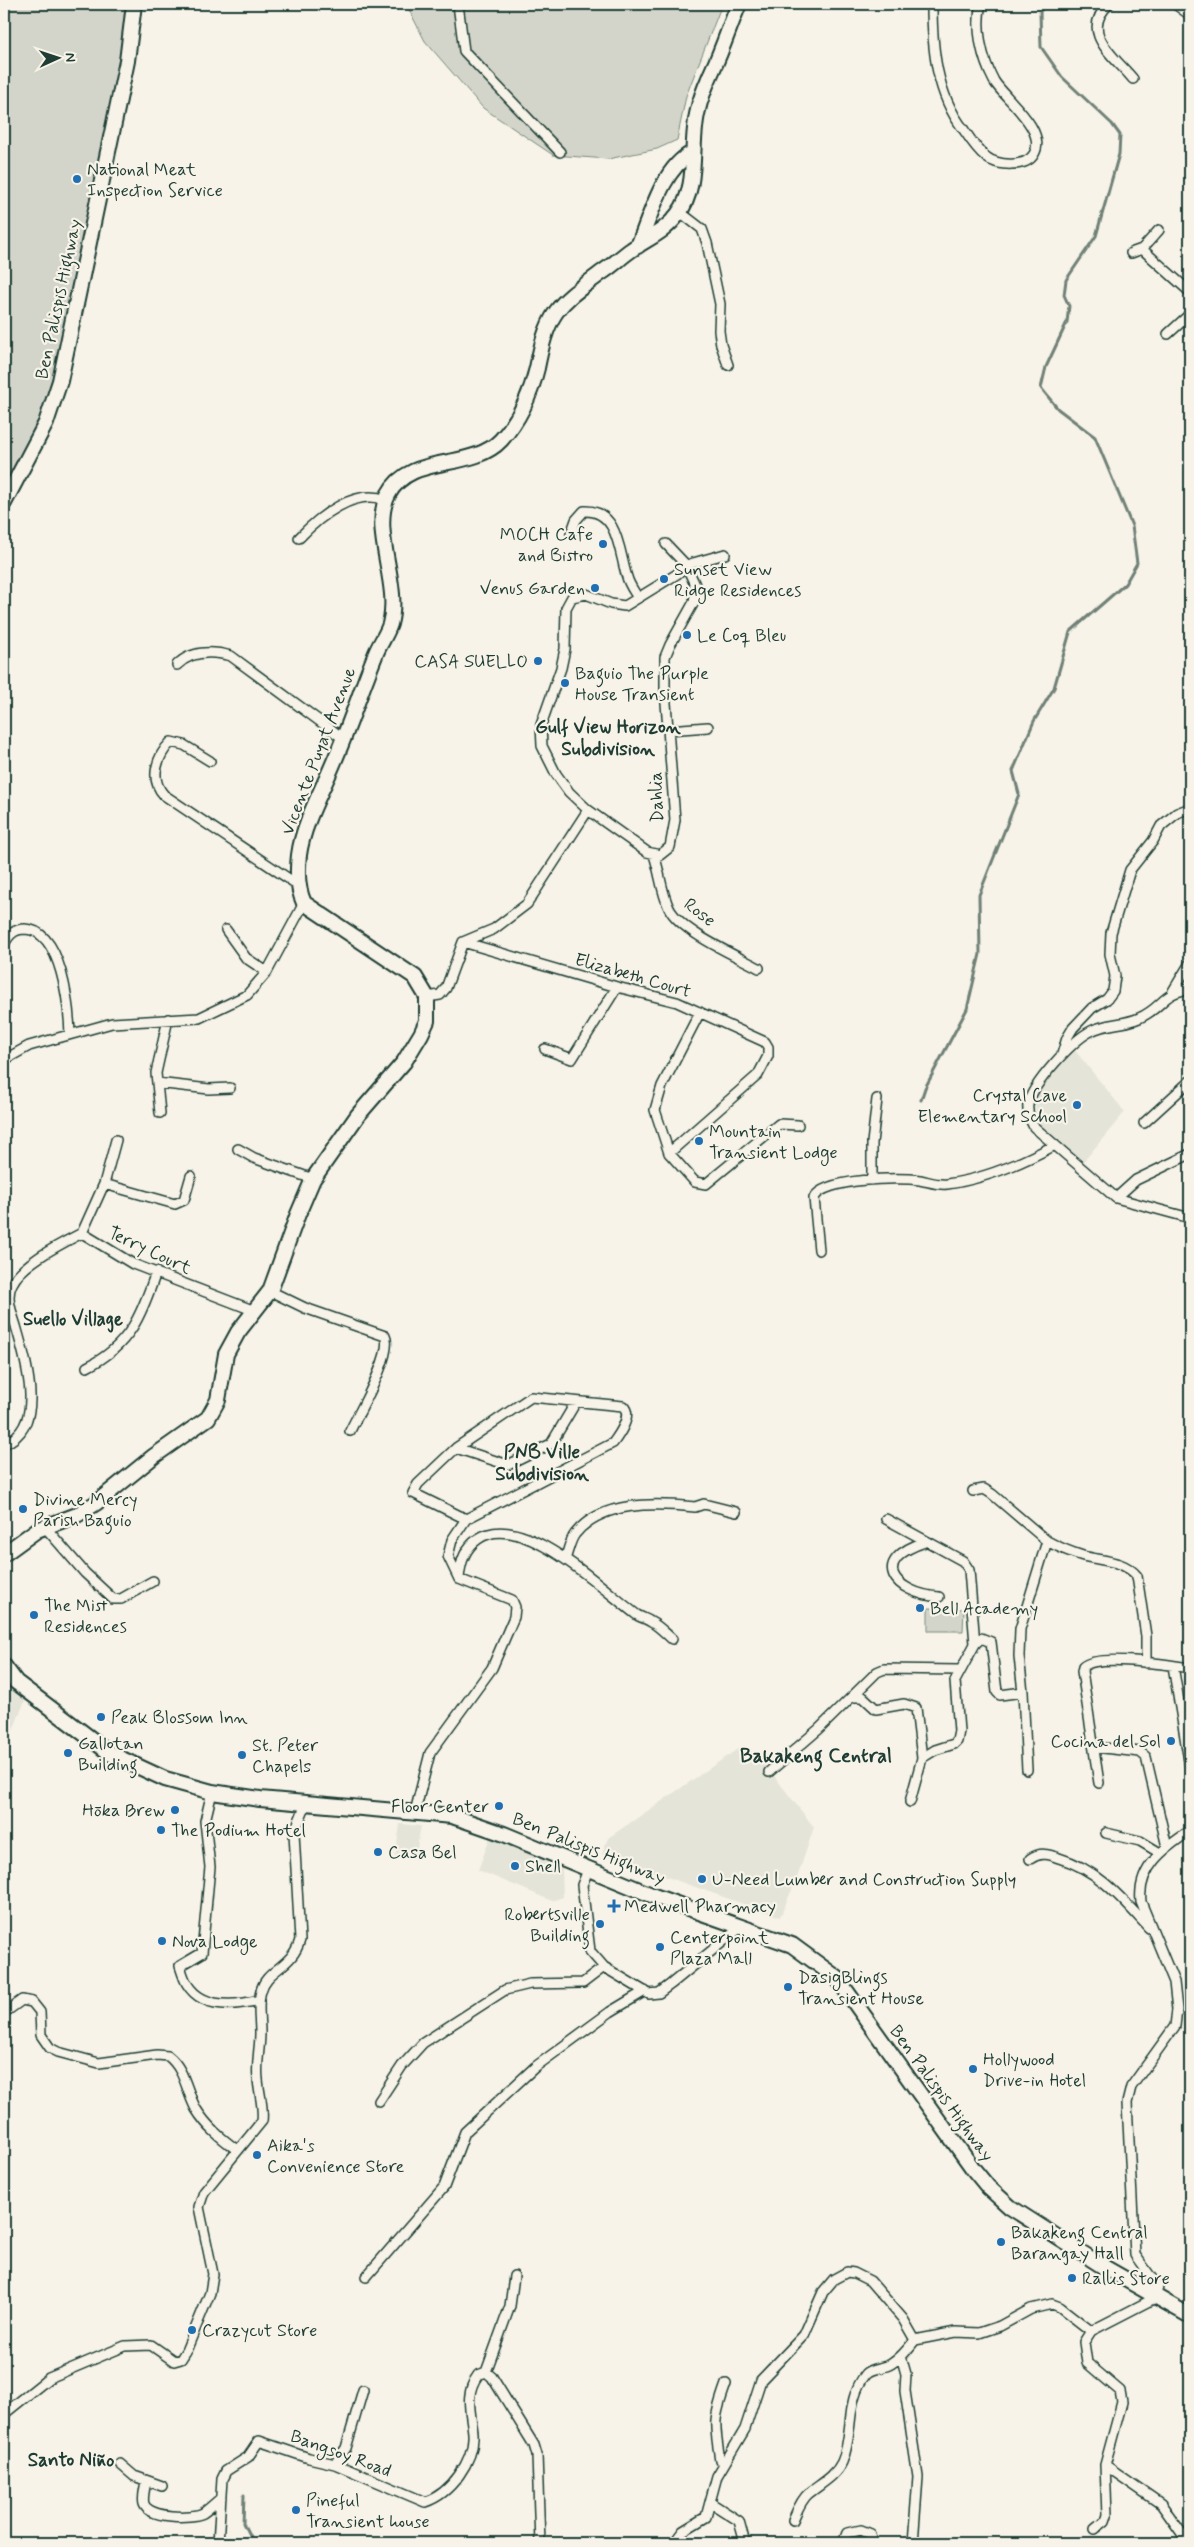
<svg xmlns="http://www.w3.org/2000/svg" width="1194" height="2547" viewBox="0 0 1194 2547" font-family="Mynerve,sans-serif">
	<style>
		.built { fill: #e5e4d9 }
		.green { fill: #d3d5ca; stroke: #79897f }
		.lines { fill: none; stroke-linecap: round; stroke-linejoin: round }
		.stream { stroke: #6f8077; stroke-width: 3 }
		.minor-casing { stroke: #1f3d34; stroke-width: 12 }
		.primary-casing { stroke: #1f3d34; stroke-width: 18 }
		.minor { stroke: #f7f3e8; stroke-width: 9 }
		.primary { stroke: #f7f3e8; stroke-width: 14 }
		.poi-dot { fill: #1f6fb2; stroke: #f7f3e8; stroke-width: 2 }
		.labels { text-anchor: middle; stroke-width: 4.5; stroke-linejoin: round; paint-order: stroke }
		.poi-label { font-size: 18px; fill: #1f3d34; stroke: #f7f3e8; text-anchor: start }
		.street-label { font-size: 18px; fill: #1f3d34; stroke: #f7f3e8 }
		.neighbourhood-label { font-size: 19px; font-weight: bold; fill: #1f3d34; stroke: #f7f3e8 }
		.quarter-label { font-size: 20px; font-weight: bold; fill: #1f3d34; stroke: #f7f3e8 }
	</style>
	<rect width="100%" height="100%" fill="#f7f3e8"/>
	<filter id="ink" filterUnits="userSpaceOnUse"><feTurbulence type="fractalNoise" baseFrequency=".02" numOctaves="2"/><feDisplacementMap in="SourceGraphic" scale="10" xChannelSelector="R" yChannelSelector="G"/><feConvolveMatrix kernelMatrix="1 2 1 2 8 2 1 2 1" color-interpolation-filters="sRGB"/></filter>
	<g filter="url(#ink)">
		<!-- built -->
		<path class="built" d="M1073 1048 1125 1112 1078 1168 1036 1127 1035 1098 1041 1086Z
			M4 1684 25 1701 11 1735 4 1733Z
			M742 1746 754 1752 763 1762 814 1827 797 1878 780 1917 602 1854 608 1838Z
			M400 1824 421 1826 415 1858H395Z
			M490 1838 562 1866 563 1897 552 1901 478 1870Z"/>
		<!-- green -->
		<path class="green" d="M4 4H124L126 23 125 60 69 323 40 417 4 491Z
			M406 4H722L686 96 677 140 657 149 608 159 553 155 483 108 425 41Z
			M928 1608 964 1609 963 1631H928Z"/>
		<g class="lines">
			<!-- stream -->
			<path class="stream" d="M921 1100 925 1088 967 1009 980 954 979 895 1019 794 1013 771 1034 721 1054 688 1070 632 1125 584 1137 563 1132 526 1095 437 1058 409 1041 388 1046 367 1067 322 1069 306 1064 295 1066 280 1096 236 1119 154 1120 135 1112 124 1062 77 1041 47 1040 12 1045 4
				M244 2495 243 2523 253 2543"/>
			<defs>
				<path id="minor" d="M458 4 464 51 560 152
					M932 4C932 48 936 94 964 130 970 139 977 150 986 157 997 166 1026 168 1034 154 1048 130 1005 99 994 81 982 59 975 28 981 4
					M1109 4C1079 32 1113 55 1133 79
					M1175 4 1190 15
					M680 212 702 229 707 243 720 304 719 331 721 345 728 365
					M1142 249 1190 292
					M1131 253 1142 249 1159 230
					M1168 334 1190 314
					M571 534 576 520 584 511C619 509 619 554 627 577 629 585 634 591 638 598
					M299 538C320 516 355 488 386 500
					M666 544 686 565 696 587 694 602 670 645 665 657V690L675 820 670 847 660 855 647 852 588 810 569 792 556 774 542 746 541 725 561 668 565 649 566 608 572 597 586 594 611 604 625 606 677 574 686 565 725 554
					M177 665C192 650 212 651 231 656L344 739
					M668 730 708 727
					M210 761 184 745 171 742C157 756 149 779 164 795L298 885
					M654 855C660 872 661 891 669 908 681 932 735 955 759 968
					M226 930 246 958 267 972
					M463 942 617 987 677 1002 765 1042 768 1047V1056L758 1075 669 1153
					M4 944C9 935 14 929 25 929 62 930 69 1007 70 1034
					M1190 989C1162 992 1163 1008 1139 1018 1124 1025 1106 1023 1091 1031 1073 1040 1031 1085 1028 1105 1027 1113 1030 1120 1034 1127L1116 1198 1190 1218
					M1173 991 1190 963
					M427 997 440 995 446 988 463 942 494 929 527 904 588 810
					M700 1012 662 1086 655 1110 669 1153 695 1182 706 1184 779 1124 798 1125
					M545 1049 572 1059 617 987
					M1062 1054 1067 1038 1073 1028 1092 1008 1107 999 1113 991 1115 976 1110 954 1111 933 1130 870 1153 841 1161 826 1177 813 1190 808
					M4 1060 29 1046 112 1023 199 1018 247 995 267 972 304 903
					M157 1083 209 1089 230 1088
					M160 1113 156 1073 168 1019
					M1144 1123 1190 1081
					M238 1149 254 1158 313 1179
					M872 1180V1143L877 1099
					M104 1184 175 1204 184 1200 191 1176
					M1116 1198 1136 1180 1190 1154
					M82 1233 133 1264 255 1311
					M82 1233 104 1184 116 1140
					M819 1250 814 1198C823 1178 900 1177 920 1180 930 1182 937 1185 947 1184 985 1179 1022 1163 1055 1145
					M270 1291 305 1308 385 1336C394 1353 359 1412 350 1431
					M87 1367C130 1346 142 1314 156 1272
					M4 1444C48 1426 25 1359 16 1326 12 1313 5 1297 12 1284 22 1263 61 1244 82 1233
					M456 1448 508 1465 551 1444 576 1402
					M973 1491 984 1489 992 1494 1047 1541
					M886 1519 963 1561 969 1570 975 1644 955 1681 959 1731 957 1741 954 1744 935 1750 922 1758
					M45 1527 85 1573 113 1599H121L153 1581
					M925 1542C869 1560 893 1593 939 1597
					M565 1559C568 1552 570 1540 575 1534 602 1500 657 1503 695 1507L704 1504 736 1512
					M459 1579C460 1563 465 1548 478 1539 521 1508 604 1591 637 1615 642 1618 647 1619 651 1622 659 1626 665 1633 672 1639
					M975 1644 981 1638 991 1642 997 1692 1000 1695 1023 1692 1019 1656 1020 1629 1047 1541C1058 1547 1070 1552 1083 1556 1102 1561 1124 1560 1137 1576L1146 1636V1663
					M1173 1666 1190 1767
					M1023 1692 1027 1770
					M852 1697H863L876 1709 904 1704 916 1708 922 1758 910 1802
					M1094 1747 1140 1752 1146 1757 1167 1847
					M769 1772 819 1729 877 1672 884 1669 959 1670
					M1099 1783 1082 1671 1083 1667C1097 1653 1169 1665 1190 1668
					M212 1792 205 1821 210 1867 202 1953 180 1966C182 1972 184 1979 187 1984 202 2009 235 2006 259 2000
					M415 1812 430 1753 492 1668 514 1617 515 1607 512 1600 459 1579 448 1556 452 1540 466 1519 613 1443C619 1435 633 1415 623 1406L531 1397 456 1448 418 1484 413 1493 466 1519
					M1106 1833 1140 1841 1160 1853
					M1030 1859C1040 1852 1048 1854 1059 1858 1099 1870 1122 1899 1149 1928
					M588 1870 582 1885 590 1951 604 1967 649 1994 659 1993 671 1984 742 1926
					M4 2013 22 2000 32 2002 40 2012 41 2035 50 2048 58 2052 99 2063 157 2055 168 2056C185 2069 186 2091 196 2109 207 2127 221 2138 237 2150
					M379 2101 402 2066 423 2043 505 1990 530 1984 583 1983 604 1967
					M366 2277 444 2187 465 2132 535 2067 610 2012 645 1991
					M1091 2331 1084 2342 1087 2363 1120 2391 1122 2402 1105 2465 1107 2515 1105 2521 1095 2529
					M915 2340 956 2332 979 2333 1000 2326 1031 2309 1052 2304 1060 2307 1091 2331 1155 2298 1158 2287 1135 2255 1127 2103 1131 2087 1175 2026 1177 2010 1174 1982 1141 1902C1137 1868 1164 1848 1190 1831
					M901 2356 906 2374 905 2391 918 2477 913 2543
					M486 2372 510 2306 514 2276
					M4 2414 49 2378 125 2346 151 2345 174 2361 181 2359 186 2351 210 2293 213 2274 199 2207 204 2192 262 2121C264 2107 259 2094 258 2079 256 2063 260 2049 260 2033 260 2019 257 2004 261 1991 266 1969 292 1968 300 1940L294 1833 306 1804
					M724 2463 720 2460C714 2423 713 2420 726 2384
					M120 2464 134 2476 162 2486
					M335 2464 346 2448 363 2390
					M1105 2465 1161 2504 1183 2535 1190 2538
					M146 2481C145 2488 142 2498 144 2504 149 2518 192 2519 203 2513 209 2509 215 2503 221 2498
					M711 2503 739 2521 745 2543
					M793 2520C797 2511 801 2500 808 2494 820 2484 835 2477 842 2462 854 2435 845 2399 866 2374 872 2367 883 2369 891 2364 901 2358 908 2349 915 2340
					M218 2543 222 2479 226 2471 248 2457 259 2441 309 2458 335 2464 425 2502C450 2494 475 2461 473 2433 471 2412 464 2394 478 2375L486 2372 492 2377 534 2445 537 2455 540 2543
					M674 2543 683 2531 706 2517 717 2476 745 2429 761 2380 804 2335 823 2292 834 2279 847 2272 854 2273 870 2281 903 2319 915 2340
					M843 2543 847 2533 861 2530 871 2534 873 2543"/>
				<path id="primary" d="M638 246C650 218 662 168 692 153
					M4 503 46 423 60 381 127 61 134 4
					M4 1554 37 1530 77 1515 96 1503 154 1456 208 1418 218 1400 226 1354 238 1332 270 1291 298 1214 313 1179 358 1115 404 1062 421 1034 427 1021V997L415 977 304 903C297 888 297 871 299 855 303 824 321 793 333 764 349 727 361 690 376 653 380 643 387 634 390 624 401 583 370 531 388 495 410 452 471 472 501 440 519 420 531 393 537 368 541 348 545 328 556 312 568 295 586 285 601 273 612 266 621 257 631 250 648 238 665 232 678 214 700 186 689 143 698 110 701 95 707 83 713 69 723 48 730 25 739 4
					M4 1666 16 1682 111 1754 165 1779 212 1792 260 1799 452 1816 504 1834 654 1896 792 1945 837 1978 974 2170 988 2187 1010 2207 1104 2267 1190 2316"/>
			</defs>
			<!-- minor casing -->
			<use href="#minor" class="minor-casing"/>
			<!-- primary casing -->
			<use href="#primary" class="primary-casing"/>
			<!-- minor -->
			<use href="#minor" class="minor"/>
			<!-- primary -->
			<use href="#primary" class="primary"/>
		</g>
	</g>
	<!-- markers -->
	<g class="poi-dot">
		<circle cx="77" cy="179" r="5"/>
		<circle cx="603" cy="544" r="5"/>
		<circle cx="664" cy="579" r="5"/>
		<circle cx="595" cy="588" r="5"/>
		<circle cx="687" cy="635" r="5"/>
		<circle cx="538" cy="661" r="5"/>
		<circle cx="565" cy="683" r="5"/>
		<circle cx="1077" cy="1105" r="5"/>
		<circle cx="699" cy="1141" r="5"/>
		<circle cx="23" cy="1509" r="5"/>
		<circle cx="920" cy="1608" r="5"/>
		<circle cx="34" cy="1615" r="5"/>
		<circle cx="101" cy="1717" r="5"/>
		<circle cx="1171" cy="1741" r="5"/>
		<circle cx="68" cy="1753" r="5"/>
		<circle cx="242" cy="1755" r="5"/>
		<circle cx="499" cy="1806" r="5"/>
		<circle cx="175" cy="1810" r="5"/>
		<circle cx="161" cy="1830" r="5"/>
		<circle cx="378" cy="1852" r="5"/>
		<circle cx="515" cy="1866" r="5"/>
		<circle cx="702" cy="1879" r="5"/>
		<path d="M611.5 1898.5h5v5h5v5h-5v5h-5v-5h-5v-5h5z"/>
		<circle cx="600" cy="1924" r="5"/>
		<circle cx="162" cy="1941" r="5"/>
		<circle cx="660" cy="1947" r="5"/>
		<circle cx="788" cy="1987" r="5"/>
		<circle cx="973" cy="2069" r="5"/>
		<circle cx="257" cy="2155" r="5"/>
		<circle cx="1001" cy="2242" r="5"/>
		<circle cx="1072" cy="2278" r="5"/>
		<circle cx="192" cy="2330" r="5"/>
		<circle cx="296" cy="2510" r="5"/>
	</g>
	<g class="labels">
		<!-- poi labels -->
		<g class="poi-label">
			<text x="87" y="175">National Meat<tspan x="87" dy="21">Inspection Service</tspan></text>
			<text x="593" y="540" text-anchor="end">MOCH Cafe<tspan x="593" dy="21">and Bistro</tspan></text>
			<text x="674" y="575">Sunset View<tspan x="674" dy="21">Ridge Residences</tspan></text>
			<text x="585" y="594" text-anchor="end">Venus Garden</text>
			<text x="697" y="641">Le Coq Bleu</text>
			<text x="528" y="667" text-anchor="end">CASA SUELLO</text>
			<text x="575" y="679">Baguio The Purple<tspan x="575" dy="21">House Transient</tspan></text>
			<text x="1067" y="1101" text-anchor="end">Crystal Cave<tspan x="1067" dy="21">Elementary School</tspan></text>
			<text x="709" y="1137">Mountain<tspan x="709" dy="21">Transient Lodge</tspan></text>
			<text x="33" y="1505">Divine Mercy<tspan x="33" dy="21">Parish Baguio</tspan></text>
			<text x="44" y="1611">The Mist<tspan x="44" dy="21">Residences</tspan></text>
			<text x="930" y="1614">Bell Academy</text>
			<text x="111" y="1723">Peak Blossom Inn</text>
			<text x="1161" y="1747" text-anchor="end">Cocina del Sol</text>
			<text x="78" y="1749">Gallotan<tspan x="78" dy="21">Building</tspan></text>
			<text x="252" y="1751">St. Peter<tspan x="252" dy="21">Chapels</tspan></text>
			<text x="489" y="1812" text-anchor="end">Floor Center</text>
			<text x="165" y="1816" text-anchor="end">Hōka Brew</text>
			<text x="171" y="1836">The Podium Hotel</text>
			<text x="388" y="1858">Casa Bel</text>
			<text x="525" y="1872">Shell</text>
			<text x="712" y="1885">U-Need Lumber and Construction Supply</text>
			<text x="624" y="1912">Medwell Pharmacy</text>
			<text x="590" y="1920" text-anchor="end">Robertsville<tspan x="590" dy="21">Building</tspan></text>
			<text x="670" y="1943">Centerpoint<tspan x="670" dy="21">Plaza Mall</tspan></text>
			<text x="172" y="1947">Nova Lodge</text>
			<text x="798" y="1983">DasigBlings<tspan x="798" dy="21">Transient House</tspan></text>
			<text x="983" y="2065">Hollywood<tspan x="983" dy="21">Drive-in Hotel</tspan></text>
			<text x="267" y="2151">Aika's<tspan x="267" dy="21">Convenience Store</tspan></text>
			<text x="1011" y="2238">Bakakeng Central<tspan x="1011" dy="21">Barangay Hall</tspan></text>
			<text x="1082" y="2284">Rallis Store</text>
			<text x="202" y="2336">Crazycut Store</text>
			<text x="306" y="2506">Pineful<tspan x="306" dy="21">Transient house</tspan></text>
		</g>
		<!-- street labels -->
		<g class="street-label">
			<text transform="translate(58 299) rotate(-78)" y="6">Ben Palispis Highway</text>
			<text transform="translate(318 751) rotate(-69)" y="6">Vicente Puyat Avenue</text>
			<text transform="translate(656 797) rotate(-92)" y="6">Dahlia</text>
			<text transform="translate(700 912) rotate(38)" y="6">Rose</text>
			<text transform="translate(633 975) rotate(16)" y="6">Elizabeth Court</text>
			<text transform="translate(150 1250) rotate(25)" y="6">Terry Court</text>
			<text transform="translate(589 1848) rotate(22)" y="6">Ben Palispis Highway</text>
			<text transform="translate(942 2093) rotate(54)" y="6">Ben Palispis Highway</text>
			<text transform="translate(341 2453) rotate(20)" y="6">Bangsoy Road</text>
		</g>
		<!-- neighbourhood labels -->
		<g class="neighbourhood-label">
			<text x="608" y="733">Gulf View Horizon<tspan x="608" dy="22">Subdivision</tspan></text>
			<text x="73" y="1325">Suello Village</text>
			<text x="542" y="1458">PNB Ville<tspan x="542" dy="22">Subdivision</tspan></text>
			<text x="71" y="2466">Santo Niño</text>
		</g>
		<!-- quarter labels -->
		<g class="quarter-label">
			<text x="816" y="1762">Bakakeng Central</text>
		</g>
	</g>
	<!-- margin -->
	<rect width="1194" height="2547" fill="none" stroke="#f7f3e8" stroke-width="20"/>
	<rect x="10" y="10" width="1174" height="2527" fill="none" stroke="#1f3d34" stroke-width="2" filter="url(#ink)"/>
	<!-- north arrow -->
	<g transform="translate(58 58) rotate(87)" stroke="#f7f3e8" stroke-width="4" paint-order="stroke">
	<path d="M0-4L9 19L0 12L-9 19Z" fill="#1f3d34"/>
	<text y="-8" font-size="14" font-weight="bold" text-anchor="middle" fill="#1f3d34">N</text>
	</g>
</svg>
